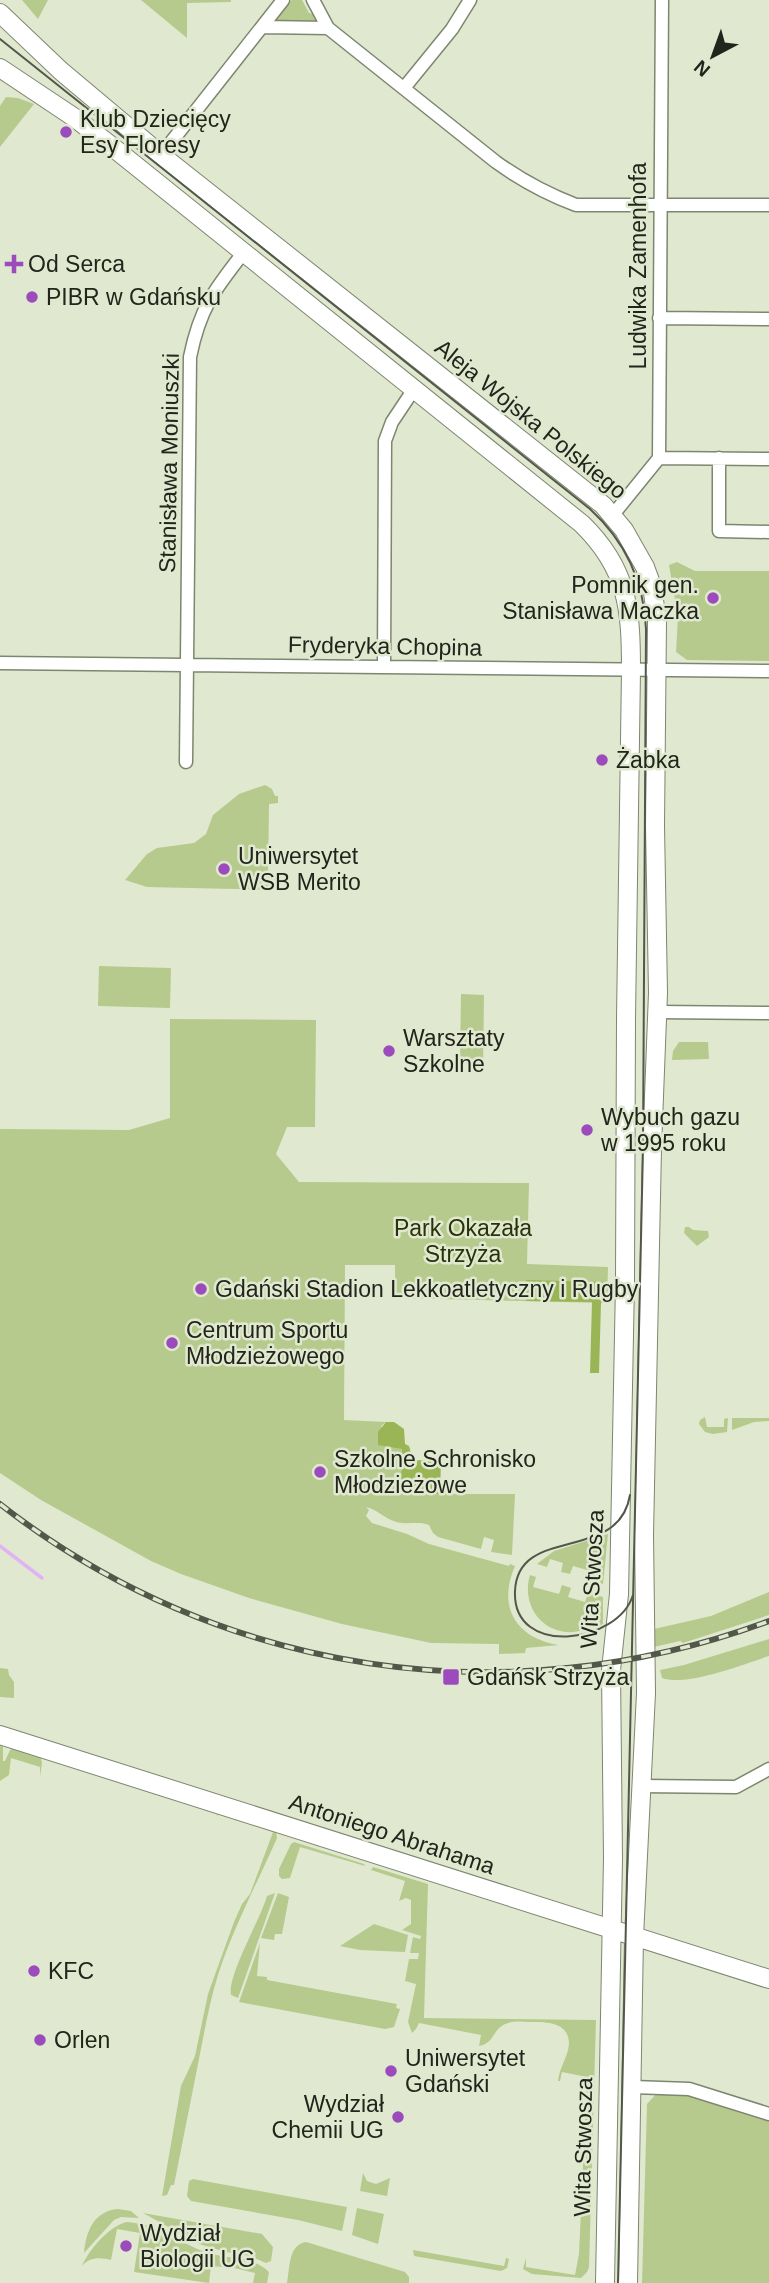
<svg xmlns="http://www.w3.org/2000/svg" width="769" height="2283" viewBox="0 0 769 2283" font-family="Helvetica,sans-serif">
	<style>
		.green { fill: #b6ca8d }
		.forest { fill: #99b556 }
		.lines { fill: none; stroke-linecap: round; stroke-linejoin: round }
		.stream { stroke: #e0b3f5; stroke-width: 3.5 }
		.street-casing { stroke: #7d866f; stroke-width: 15 }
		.secondary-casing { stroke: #7d866f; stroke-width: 20 }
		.street { stroke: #fff; stroke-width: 12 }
		.secondary { stroke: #fff; stroke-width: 18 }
		.tram { stroke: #53574a; stroke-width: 2 }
		.rail-casing { stroke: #53574a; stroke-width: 6 }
		.rail { stroke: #e0e9d0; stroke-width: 3.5; stroke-dasharray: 10; stroke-linecap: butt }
		.poi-dot { fill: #9b4bbc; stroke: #e0e9d0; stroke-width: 2.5 }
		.labels { text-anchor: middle; stroke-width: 5; stroke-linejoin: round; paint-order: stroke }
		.poi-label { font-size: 23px; fill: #22251c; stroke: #e0e9d0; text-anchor: start }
		.street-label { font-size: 23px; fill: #22251c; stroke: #e0e9d0 }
		.park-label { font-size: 23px; fill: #28330a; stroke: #e0e9d0 }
	</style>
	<rect width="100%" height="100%" fill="#e0e9d0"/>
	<!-- green -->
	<path class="green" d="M22 0H48L38 19Z
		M141 0H231V2L187 3V38Z
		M292 0H302L309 13 314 14 318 24 274 23 273 17Z
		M6 97 18 98 34 104 0 147V106Z
		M677 562 695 571H769V661L687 660 676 652 678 617 669 565Z
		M265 785 272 789 275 796H278V803L269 804 268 877H278L277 890 147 887 125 880 147 854 157 848 194 843 206 834 213 815 239 794Z
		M99 966 171 968 170 1008 98 1006Z
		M461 994 484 995 483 1070H472L471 1063H462L460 1060Z
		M170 1019 316 1020 315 1127H287L276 1154 299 1182 529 1183 527 1264 608 1267 607 1303 395 1298V1265H345L344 1420 386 1422 381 1426 402 1449 401 1482 412 1484V1494H515L512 1555 491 1552 494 1540 484 1537 481 1549 438 1537 433 1533 429 1525C418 1521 408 1525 396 1522 384 1518 378 1510 366 1507L369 1510 366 1516 372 1523 407 1534 429 1544 509 1566 510 1564 515 1566C497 1607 516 1638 559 1645L526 1648 525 1653 499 1654V1644L431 1643 342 1624 249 1598 181 1574 151 1561 41 1500 0 1473V1129L129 1130 170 1118Z
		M679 1042H708L709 1059 672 1060 673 1051Z
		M685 1227H689L693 1230 708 1231 709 1237 697 1246 684 1233Z
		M705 1417 707 1427H724V1419L728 1418 727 1432 713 1434 705 1432 699 1424 700 1420Z
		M732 1418H769V1421L754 1422 732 1430Z
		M608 1534 603 1584 592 1581 594 1572 573 1566 570 1574 561 1572 563 1563 550 1559 547 1567 537 1564 554 1551Z
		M530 1575 536 1577 533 1587 559 1594 562 1585 571 1588 568 1597 585 1602 588 1593 603 1597V1624C592 1628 578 1633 566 1632 537 1629 522 1601 530 1575Z
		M769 1592V1615L683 1643 680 1641 654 1647V1629L711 1616Z
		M769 1639V1656C744 1664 686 1687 662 1678L660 1670 684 1665Z
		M0 1668 8 1669 9 1675 14 1682V1698L0 1697Z
		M0 1742 3 1745V1761H5L10 1750 15 1748 40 1754 42 1763 40 1777V1767L11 1758 9 1775 0 1781Z
		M218 1813 276 1831 277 1838C256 1886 234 1926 218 1975 209 2004 204 2034 198 2064 190 2104 182 2145 174 2185H171L167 2195 162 2196 181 2086 195 2056 208 1994 234 1922 242 1904 250 1894 273 1832 219 1814 216 1816Z
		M294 1842 364 1864 365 1866 300 1847 290 1878 282 1879 279 1876V1869L291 1844Z
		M373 1867 428 1884 424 2018 596 2020 589 2267 587 2272 581 2278 532 2274 523 2269 526 2258V2267L575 2275 579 2254 587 2077 562 2072 560 2081H558C559 2068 568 2057 569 2044 569 2022 547 2022 531 2022 522 2022 512 2020 503 2025 493 2031 493 2044 479 2046L481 2035 419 2023 416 2029 412 2033 408 2022 416 1984 405 1981 409 1959H418L419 1953H410L413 1937 420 1939 421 1936 402 1930 411 1924V1900L406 1898 399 1901 405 1881 371 1870Z
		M275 1893 238 1998 231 1995C227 1976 261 1918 267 1896Z
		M278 1893 289 1897 282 1934H275L274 1940 261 1938Z
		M374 1924 408 1935 405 1952 360 1950 340 1946Z
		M260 1943 257 1976 267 1977V1980L397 2004 396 2008 400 2009 394 2027 385 2029 239 2002Z
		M657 2093 692 2094 769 2118V2283H642L647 2104Z
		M363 2173 367 2181 376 2184 390 2178 387 2196 360 2191Z
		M193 2179 347 2207 342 2231 298 2220 191 2201 187 2196 189 2181Z
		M357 2208 384 2214 378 2244 352 2235Z
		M118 2209 131 2211 139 2218 121 2217 114 2220 84 2253C86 2231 94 2211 118 2209Z
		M143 2213 262 2234 273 2247 271 2261 266 2263 250 2256 226 2252 199 2244Z
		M127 2222C164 2225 176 2242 208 2253 227 2259 254 2256 269 2272L267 2283H253L255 2273 234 2268 211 2266 209 2283 134 2272 140 2233 117 2229 111 2260C100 2257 89 2257 82 2266 88 2251 110 2225 127 2222Z
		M306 2242 405 2272 409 2277V2283H287C290 2268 288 2245 306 2242Z
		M413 2250 504 2266 506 2258 509 2259 507 2268 501 2271 414 2256Z"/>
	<!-- forest -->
	<path class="forest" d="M526 1280 608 1282 607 1303H601L599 1373H590L592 1302 526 1301Z
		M386 1422H394L404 1429 405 1444 409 1446 413 1460 441 1461 440 1494H412V1485L401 1482 402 1449 378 1445V1432Z"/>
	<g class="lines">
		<!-- stream -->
		<path class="stream" d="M0 1546 42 1578"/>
		<defs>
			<path id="street" d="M313 0 328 28 496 162C521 180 547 194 576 205H769
				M263 27 328 28
				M404 88 452 29 470 0
				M161 155 283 0
				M659 318 769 319
				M659 458 769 459
				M719 458V531L769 532
				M612 516 659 458 662 0
				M0 663 769 671
				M384 667 385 441 392 422 414 389
				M186 762 190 357C200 308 214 290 244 252
				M657 1012 769 1013
				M641 1786 736 1787 769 1769
				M633 2087 689 2089 769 2114"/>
			<path id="secondary" d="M0 13 61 71 161 155 603 505 624 530 645 567 652 586 657 621 655 826 658 993 652 1148 644 1535 646 1693 634 1937 628 2283
				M0 68 75 118 110 145 582 524C628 569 631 609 631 670L626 1019 625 1283 619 1594 611 1670 613 1858 605 2283
				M0 1735 769 1979"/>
		</defs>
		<!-- street casing -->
		<use href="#street" class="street-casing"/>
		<!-- secondary casing -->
		<use href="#secondary" class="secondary-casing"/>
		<!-- street -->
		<use href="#street" class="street"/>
		<!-- secondary -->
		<use href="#secondary" class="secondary"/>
		<!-- tram -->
		<path class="tram" d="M0 39 590 509C625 541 644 581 646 629L643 1148 618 2283
			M630 1495C619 1564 518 1524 515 1591 512 1658 618 1644 633 1595"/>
		<defs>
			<path id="rail" d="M0 1504C220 1676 508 1718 769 1621"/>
		</defs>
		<!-- rail casing -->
		<use href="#rail" class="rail-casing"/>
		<!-- rail -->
		<use href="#rail" class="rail"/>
	</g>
	<!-- markers -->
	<g class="poi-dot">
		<circle cx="66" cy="132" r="7"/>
		<path d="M10.5 253.5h7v7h7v7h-7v7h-7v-7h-7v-7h7z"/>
		<circle cx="32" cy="297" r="7"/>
		<circle cx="713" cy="598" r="7"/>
		<circle cx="602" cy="760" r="7"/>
		<circle cx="224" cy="869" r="7"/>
		<circle cx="389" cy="1051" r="7"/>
		<circle cx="587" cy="1130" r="7"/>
		<circle cx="201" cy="1289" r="7"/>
		<circle cx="172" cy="1343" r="7"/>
		<circle cx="320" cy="1472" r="7"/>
		<rect x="442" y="1668" width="18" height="18" rx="3.5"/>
		<circle cx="34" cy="1971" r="7"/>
		<circle cx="40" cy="2040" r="7"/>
		<circle cx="391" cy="2071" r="7"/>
		<circle cx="398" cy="2117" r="7"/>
		<circle cx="126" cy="2246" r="7"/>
	</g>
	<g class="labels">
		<!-- poi labels -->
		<g class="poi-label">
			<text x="80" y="127">Klub Dziecięcy<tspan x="80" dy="26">Esy Floresy</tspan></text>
			<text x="28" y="272">Od Serca</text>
			<text x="46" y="305">PIBR w Gdańsku</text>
			<text x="699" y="593" text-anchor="end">Pomnik gen.<tspan x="699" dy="26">Stanisława Maczka</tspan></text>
			<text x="616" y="768">Żabka</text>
			<text x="238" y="864">Uniwersytet<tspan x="238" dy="26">WSB Merito</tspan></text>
			<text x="403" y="1046">Warsztaty<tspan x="403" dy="26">Szkolne</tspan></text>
			<text x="601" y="1125">Wybuch gazu<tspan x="601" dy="26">w 1995 roku</tspan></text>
			<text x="215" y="1297">Gdański Stadion Lekkoatletyczny i Rugby</text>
			<text x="186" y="1338">Centrum Sportu<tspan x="186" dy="26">Młodzieżowego</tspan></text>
			<text x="334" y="1467">Szkolne Schronisko<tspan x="334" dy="26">Młodzieżowe</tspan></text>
			<text x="467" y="1685">Gdańsk Strzyża</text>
			<text x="48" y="1979">KFC</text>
			<text x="54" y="2048">Orlen</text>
			<text x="405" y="2066">Uniwersytet<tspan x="405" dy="26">Gdański</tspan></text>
			<text x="384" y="2112" text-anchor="end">Wydział<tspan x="384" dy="26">Chemii UG</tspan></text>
			<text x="140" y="2241">Wydział<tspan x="140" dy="26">Biologii UG</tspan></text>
		</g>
		<!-- street labels -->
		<g class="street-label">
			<text transform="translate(638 266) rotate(-90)" y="8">Ludwika Zamenhofa</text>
			<text transform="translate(531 419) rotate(39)" y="8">Aleja Wojska Polskiego</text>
			<text transform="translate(169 463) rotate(-89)" y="8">Stanisława Moniuszki</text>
			<text transform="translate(385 646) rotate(1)" y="8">Fryderyka Chopina</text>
			<text transform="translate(592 1579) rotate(-87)" y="8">Wita Stwosza</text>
			<text transform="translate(392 1834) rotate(18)" y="8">Antoniego Abrahama</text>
			<text transform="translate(583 2147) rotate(-89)" y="8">Wita Stwosza</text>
		</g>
		<!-- park labels -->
		<g class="park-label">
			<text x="463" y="1236">Park Okazała<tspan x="463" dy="26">Strzyża</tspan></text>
		</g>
	</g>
	<!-- north arrow -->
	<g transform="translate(713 56) rotate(221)" stroke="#e0e9d0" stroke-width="5" paint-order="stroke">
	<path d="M0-5L12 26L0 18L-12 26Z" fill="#22251c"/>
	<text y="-10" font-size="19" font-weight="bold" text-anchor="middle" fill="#22251c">N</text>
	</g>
</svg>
